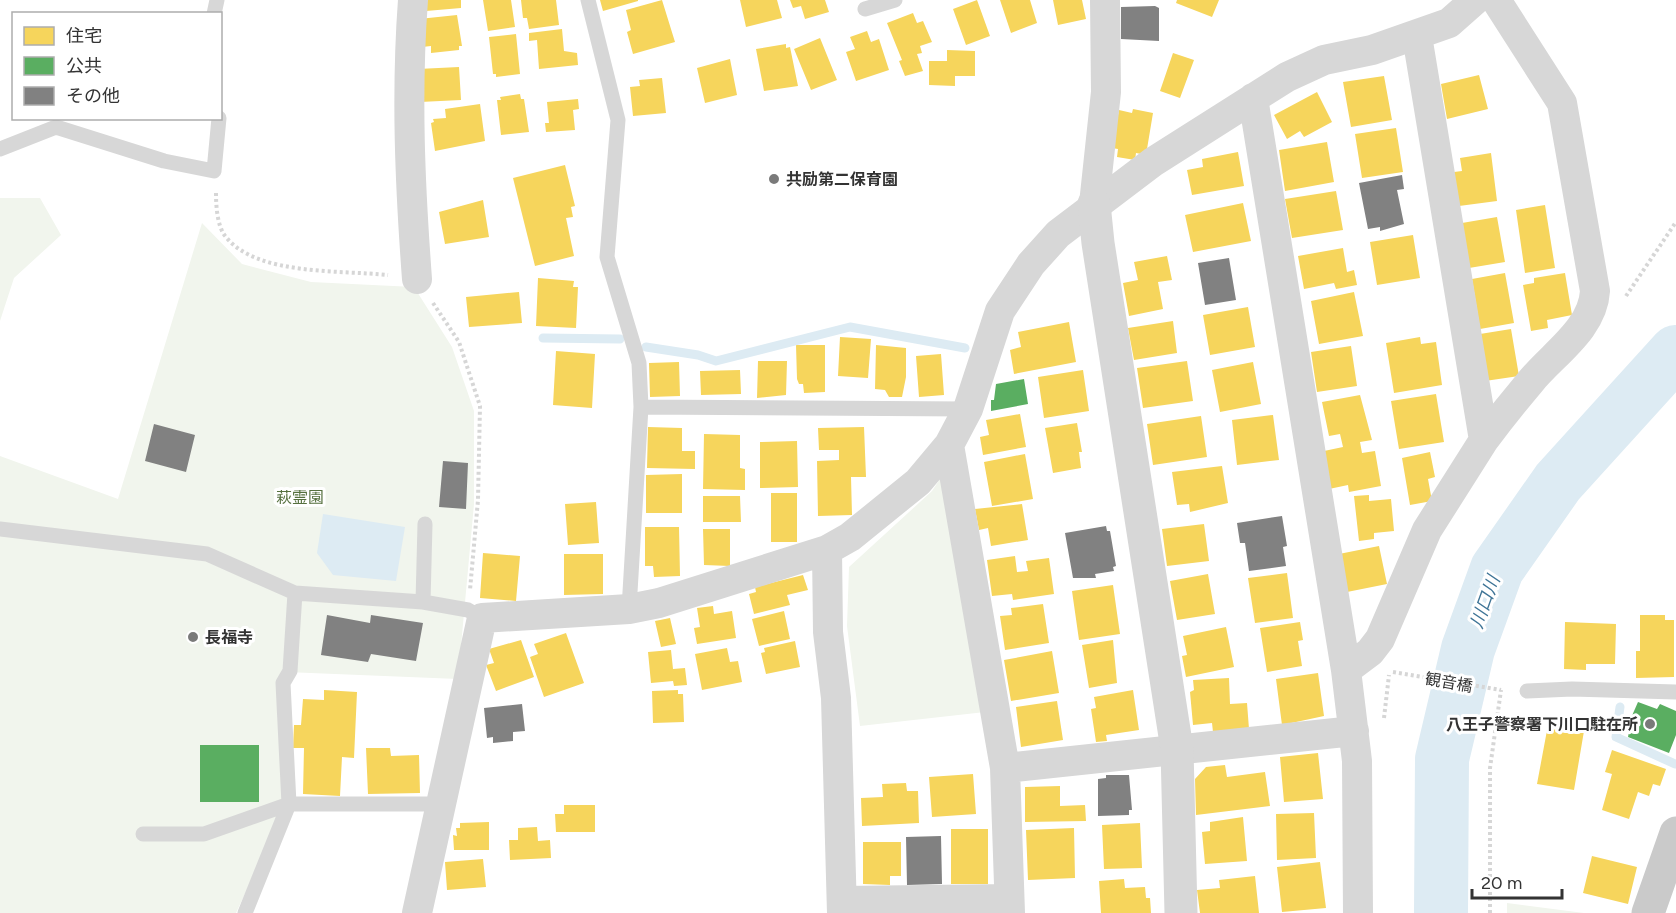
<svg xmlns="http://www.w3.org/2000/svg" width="1676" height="913" viewBox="0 0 1676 913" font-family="Figtree,'Noto Sans JP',sans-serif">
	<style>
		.green { fill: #f1f5ed }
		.water { fill: #ddebf3 }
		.homes { fill: #f6d55c }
		.public { fill: #5aae61 }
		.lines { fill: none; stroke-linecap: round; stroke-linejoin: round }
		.stream { stroke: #ddebf3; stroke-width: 9 }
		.river { stroke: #ddebf3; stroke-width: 54 }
		.building { fill: #818181 }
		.path { stroke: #d6d6d6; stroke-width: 4; stroke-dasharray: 3 3; stroke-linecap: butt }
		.service { stroke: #d7d7d7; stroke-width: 15 }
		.minor { stroke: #d7d7d7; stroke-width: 30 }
		.tertiary { stroke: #d7d7d7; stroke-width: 33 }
		.primary { stroke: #cacaca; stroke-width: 33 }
		.poi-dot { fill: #7a7a7a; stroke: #fff; stroke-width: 2 }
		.labels { text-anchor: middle; stroke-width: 6; stroke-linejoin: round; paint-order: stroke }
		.poi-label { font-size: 16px; font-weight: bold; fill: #333; stroke: #fff; text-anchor: start }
		.park-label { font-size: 16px; fill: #56703f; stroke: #fff }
		.street-label { font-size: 16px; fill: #333; stroke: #fff }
		.water-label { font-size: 18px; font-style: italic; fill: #3f7597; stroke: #fff }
	</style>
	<rect width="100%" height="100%" fill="#fff"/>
	<!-- green -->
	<path class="green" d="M0 198H40L61 235 14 278 0 321Z
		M202 223 242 264 311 282 414 287 452 347 474 411V504L458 679 286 672 284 809 236 913H0V456L118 499Z
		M952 461 994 711 860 726 847 626 849 567 932 491Z
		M1507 903 1584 913H1507Z"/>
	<!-- water -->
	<path class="water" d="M323 514 405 527 396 581 333 575 317 553Z"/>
	<!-- homes -->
	<path class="homes" d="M425 0H461V8L426 11Z
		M483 0H511L515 27 488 31Z
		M521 0H556L559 25 529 29 527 18H523Z
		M600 0H638V1L603 11Z
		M662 0 675 42 633 54 627 32 631 30 626 10Z
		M740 0H777L782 18 746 27Z
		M790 0H825L829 12 805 19 801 6 793 8Z
		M977 0 990 36 966 45 953 9Z
		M1000 0H1030L1037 23 1011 33Z
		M1053 0H1082L1086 19 1058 25Z
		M1177 0H1219L1212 17 1176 3Z
		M913 13 917 23 923 21 932 42 920 46 922 53 917 54 923 71 905 76 899 61 902 60 887 23Z
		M457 15 462 46H459V50L431 53V46L422 47 419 19Z
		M562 29 564 51 577 53 578 65 539 69 537 40 529 41V33Z
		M867 31 871 42 879 39 889 70 856 81 846 52 855 49 850 37Z
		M516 34 520 74 496 77V74H493L489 37Z
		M820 38 837 80 811 90 794 49Z
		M786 44V48L790 47 798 86 764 91 756 49Z
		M947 50 975 51V76H955V86L929 85V61H947Z
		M1173 53 1194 60 1180 98 1160 91Z
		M730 59 737 95 705 103 697 68Z
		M459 67 461 100 420 102 418 69Z
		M1479 75 1488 109 1447 119 1441 84Z
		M1384 76 1392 120 1351 127 1343 82Z
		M662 78 666 113 633 116 630 87 640 86 639 80Z
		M1317 92 1332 122 1304 137 1300 131 1287 139 1274 115Z
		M520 94 521 99H524L529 132 501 135 497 100H501L500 97Z
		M578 99 579 109 573 110 575 130 546 132 545 123H549L547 102Z
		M480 104 485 141 435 151 431 123 434 122 433 119 446 118 445 109Z
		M1133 109 1153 113 1146 155 1136 153 1135 160 1117 157 1118 149 1112 148 1119 110 1132 113Z
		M1396 128 1403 172 1362 178 1355 134Z
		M1327 142 1334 182 1285 191 1279 150Z
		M1238 152 1244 186 1192 195 1187 170 1203 167 1202 159Z
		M1491 153 1497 201 1459 206 1454 172 1462 171 1460 158Z
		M565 165 575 206 571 207 573 217 566 218 574 256 535 266 513 178Z
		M1336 191 1343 230 1292 238 1285 199Z
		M483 200 489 237 445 244 439 212Z
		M1243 203 1251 241 1193 252 1185 215Z
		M1545 205 1555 268 1525 273 1516 210Z
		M1497 217 1505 262 1469 268 1462 223Z
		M1413 235 1420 278 1377 285 1370 242Z
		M1343 248 1347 272 1354 270 1357 285 1336 289 1334 283 1304 289 1298 256Z
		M1167 256 1172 280 1158 282 1163 309 1129 316 1123 283 1138 280 1134 262Z
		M1505 273 1514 323 1480 329 1472 279Z
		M1565 273 1572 315 1547 320 1548 328 1531 331 1523 285 1534 283V278Z
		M538 278 574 281 573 287H578L576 328 536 326Z
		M519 292 522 323 469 327 466 297Z
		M1354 292 1363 336 1319 344 1311 301Z
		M1248 307 1255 347 1210 355 1203 315Z
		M1173 321 1177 353 1134 360 1128 328Z
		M1069 322 1076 362 1014 374 1010 350 1021 347 1018 332Z
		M1511 329 1519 376 1485 381 1480 334Z
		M840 337 871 339 868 378 838 376Z
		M1420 337 1421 344 1436 342 1442 385 1394 393 1386 343Z
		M796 345H825V392L804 393 803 384H799L797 379Z
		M876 345 906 348V377L902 397H889L885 390 875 389Z
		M1351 346 1357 386 1317 392 1311 352Z
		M556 351 595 354 592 408 553 405Z
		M941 354 944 395 919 397 916 356Z
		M758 361H787L786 395 757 398Z
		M1187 361 1193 401 1143 408 1137 368Z
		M679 362 680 396 650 397 649 363Z
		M1253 362 1261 404 1220 412 1212 370Z
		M740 370 741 394 701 395 700 371Z
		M1083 370 1089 411 1044 418 1038 377Z
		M1436 394 1444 442 1399 449 1391 401Z
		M1360 395 1372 440 1360 442 1362 453 1375 451 1381 486 1349 492 1348 485 1329 489 1324 451 1343 447 1340 434 1329 436 1322 402Z
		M1020 414 1026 447 983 455 980 437 989 435 986 420Z
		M1273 415 1279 460 1237 465 1232 420Z
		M1201 416 1207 457 1153 465 1147 424Z
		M1077 423 1082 452H1079L1081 468 1053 473 1045 428Z
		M648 427 682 428V451H695V469L647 468Z
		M864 427 866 477H851L852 515 818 516 817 461 839 460V450H819L818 428Z
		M704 434 740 435V468L745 469V490L703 489Z
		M797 441 798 487 760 488V442Z
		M1430 452 1435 477 1428 479 1432 501 1410 505 1402 458Z
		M1025 454 1033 499 992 506 984 462Z
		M1222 466 1228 503 1190 512 1189 504 1177 505 1172 472Z
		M682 474V513H646V475Z
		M771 493H797V542H771Z
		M1369 495V501L1391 499 1394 531 1374 533V539L1359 541 1354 496Z
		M703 496H740L741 522H703Z
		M596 502 599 543 568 545 565 504Z
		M1022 504 1028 540 991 546 988 528 979 530 975 509Z
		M1204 524 1209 561 1167 566 1162 529Z
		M645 527H679L680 576 654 577 653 566H645Z
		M703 529H730V566L704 565Z
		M1379 546 1387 584 1347 592 1339 554Z
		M483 553 520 556 516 601 480 598Z
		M564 554H603V594L564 595Z
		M1015 556 1017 572 1028 571 1026 561 1049 558 1054 594 1013 600 1012 594 992 596 987 560Z
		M1287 573 1293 618 1255 623 1248 578Z
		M1208 574 1215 614 1177 620 1170 581Z
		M803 575 808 590 787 595 790 605 754 614 749 594 756 592 755 587Z
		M1113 585 1120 634 1079 640 1072 591Z
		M1043 604 1049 643 1005 650 1000 616 1012 615 1011 608Z
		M713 606 714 614 732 611 736 638 697 644 694 628 700 627 697 608Z
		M784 611 790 639 759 646 752 619Z
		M1640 615H1665V620H1674V677L1636 678V651H1640Z
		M670 618 676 644 661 647 655 621Z
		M1300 622 1303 640 1298 641 1302 666 1267 672 1260 628Z
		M1565 622 1616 624 1615 664H1586V670L1564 669Z
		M1226 627 1234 667 1186 677 1182 656 1187 655 1183 636Z
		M566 633 584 683 544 697 530 657 538 654 534 644Z
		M521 640 534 677 496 691 486 665 494 663 489 649Z
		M1113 640 1117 683 1089 688 1082 645Z
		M795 641 800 667 766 674 761 653 765 652 764 648Z
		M727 648 730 662 738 661 742 682 702 690 695 654Z
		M671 650 673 669 685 668 687 685 674 686 673 681 651 683 648 652Z
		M1052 651 1059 693 1011 701 1004 660Z
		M1318 673 1324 716 1282 725 1276 679Z
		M1229 678 1230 704 1247 703 1249 729 1213 732 1212 723 1193 725 1190 692 1194 690 1193 680Z
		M324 690 357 692 354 758 342 757 340 796 303 794 304 748H293L294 725H301L303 699 324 700Z
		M678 690V694H683L684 722 653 723 652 691Z
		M1133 690 1139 730 1106 735 1107 741 1096 742 1091 709 1096 708 1094 697Z
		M1057 701 1063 740 1021 747 1016 707Z
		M1548 725 1584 731 1574 790 1537 784Z
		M366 748H390L391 756 419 755 420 793 368 794Z
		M1612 750 1666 769 1660 786 1653 784 1649 796 1638 792 1629 819 1602 810 1612 774 1605 772Z
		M1318 753 1323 799 1284 802 1280 757Z
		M1225 765 1227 777 1265 772 1270 806 1196 815 1195 779 1206 767Z
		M973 774 976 814 932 817 929 777Z
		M906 783 907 791H918L919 823 862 826 861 798 883 797 882 784Z
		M1060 786V806L1085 805 1086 821 1025 822V787Z
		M564 805H595V832H556L555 814H564Z
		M1314 813 1316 858 1277 860 1276 814Z
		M1243 817 1247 861 1205 864 1202 832 1210 831V822Z
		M489 822V850H454L453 835 457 836 456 828H460V823Z
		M1140 823 1142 868 1104 869 1102 825Z
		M537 827 538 841 550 840 551 858 510 860 509 840H518V828Z
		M1074 828 1075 878 1028 880 1026 830Z
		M951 829H988V884H951Z
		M863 842H901V876H890V885L863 884Z
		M1592 856 1637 867 1628 904 1583 893Z
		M483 859 486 887 447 890 445 862Z
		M1320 862 1326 908 1282 912 1277 867Z
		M1255 876 1259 913H1200L1197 890 1220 888 1219 880Z
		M1124 879 1125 888 1145 887 1146 898H1150L1151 913H1101L1099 881Z"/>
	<!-- public -->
	<path class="public" d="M1024 379 1028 404 991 411V400H994L996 384Z
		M1638 702 1657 709 1660 704 1676 711V735L1669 753 1628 737 1629 732 1622 730 1627 717 1631 718Z
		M200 745H259V802H200Z"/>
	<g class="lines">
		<!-- stream -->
		<path class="stream" d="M543 338 620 339
			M646 347 698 355 716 361 850 327 965 348
			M1620 707 1616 737 1675 764"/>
		<!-- river -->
		<path class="river" d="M1441 913 1442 759 1468 649 1497 569 1558 482 1676 352"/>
	</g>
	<!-- building -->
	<path class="building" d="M1155 6 1159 8V41L1121 39V7Z
		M1402 175 1404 189 1397 190 1404 224 1380 231V227L1368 229 1359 183Z
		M1229 258 1236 300 1205 305 1198 263Z
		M154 424 195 435 186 472 145 461Z
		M443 461 468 463 466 509 439 507Z
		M1282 516 1287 546 1283 547 1286 566 1249 571 1245 543H1240L1237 523Z
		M1106 526 1107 531H1110L1116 566 1113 567 1114 571 1095 574 1096 578H1073L1065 533Z
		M327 615 370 623 371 615 423 623 416 661 371 654 368 662 321 655Z
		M522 704 525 731 513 732V741L493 743V737L487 738 484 708Z
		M1106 775H1129L1132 810H1129V815L1098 816V779L1106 778Z
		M941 836 942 884 907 885 906 837Z"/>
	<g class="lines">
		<!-- path -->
		<path class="path" d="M216 193C216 205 217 227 226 237 257 276 342 270 388 275
			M1626 296 1676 222
			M433 303 459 342 480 406 478 500 470 590
			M1393 672 1501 690
			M1384 718 1389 675
			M1490 913V768L1501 690"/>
		<!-- service -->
		<path class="service" d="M588 0 618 120 607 257 639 363 641 407 629 609
			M865 9 895 0
			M214 14 217 0
			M0 149 56 127 164 161 214 171 219 118
			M641 407 968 409
			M0 529 207 554 295 593 423 602 468 610 482 618
			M423 602 425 524
			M1527 691 1572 689 1676 692
			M143 834H204L289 804H439
			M245 913 289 804 283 683 290 671 295 593"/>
		<!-- minor -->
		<path class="minor" d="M413 0C406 94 410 185 417 279
			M1253 98 1346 670 1357 761 1358 913
			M1094 204 1106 92 1105 0
			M1484 440C1499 420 1515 400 1531 381 1553 354 1593 329 1595 291L1562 103 1496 0
			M949 445 1005 768 1010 913
			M827 550 828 632 836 698 842 913
			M1346 670 1370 652 1380 639 1427 530 1484 440 1417 36
			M1005 768 1354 731
			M842 901 1009 899
			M417 913 482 618 629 609 659 603 827 550 850 537 918 482 949 445 968 409 1000 311 1031 264 1058 234 1153 162 1287 77 1324 60 1372 50 1449 23 1475 0"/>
		<!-- tertiary -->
		<path class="tertiary" d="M1094 204 1098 243 1177 749 1181 913"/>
		<!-- primary -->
		<path class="primary" d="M1648 913 1676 833"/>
	</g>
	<!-- markers -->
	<g class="poi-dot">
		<circle cx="774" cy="179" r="6"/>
		<circle cx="193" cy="637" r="6"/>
		<circle cx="1650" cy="724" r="6"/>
	</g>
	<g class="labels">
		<!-- poi labels -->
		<g class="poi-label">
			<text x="786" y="185">共励第二保育園</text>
			<text x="205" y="643">長福寺</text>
			<text x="1638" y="730" text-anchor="end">八王子警察署下川口駐在所</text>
		</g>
		<!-- park labels -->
		<g class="park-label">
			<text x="300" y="503">萩霊園</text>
		</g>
		<!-- street labels -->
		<g class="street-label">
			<text transform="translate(1449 682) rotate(10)" y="6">観音橋</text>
		</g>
		<!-- water labels -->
		<g class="water-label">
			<text transform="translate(1485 602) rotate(-70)" y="6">川口川</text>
		</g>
	</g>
	<!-- legend -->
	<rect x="12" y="12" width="210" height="108" fill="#ffffff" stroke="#adadad" stroke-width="1.5"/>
	<rect x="24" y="27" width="30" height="18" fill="#f6d55c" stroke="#adadad" stroke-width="1.5"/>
	<text x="66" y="42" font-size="18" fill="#333333">住宅</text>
	<rect x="24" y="57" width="30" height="18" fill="#5aae61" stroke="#adadad" stroke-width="1.5"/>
	<text x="66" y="72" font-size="18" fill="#333333">公共</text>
	<rect x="24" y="87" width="30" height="18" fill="#818181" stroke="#adadad" stroke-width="1.5"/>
	<text x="66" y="102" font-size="18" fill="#333333">その他</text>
	<!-- scale -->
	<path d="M1472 889v9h90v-9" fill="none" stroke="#333333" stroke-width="3"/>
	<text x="1481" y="889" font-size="18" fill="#333333" stroke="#ffffff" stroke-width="4.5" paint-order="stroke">20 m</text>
</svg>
